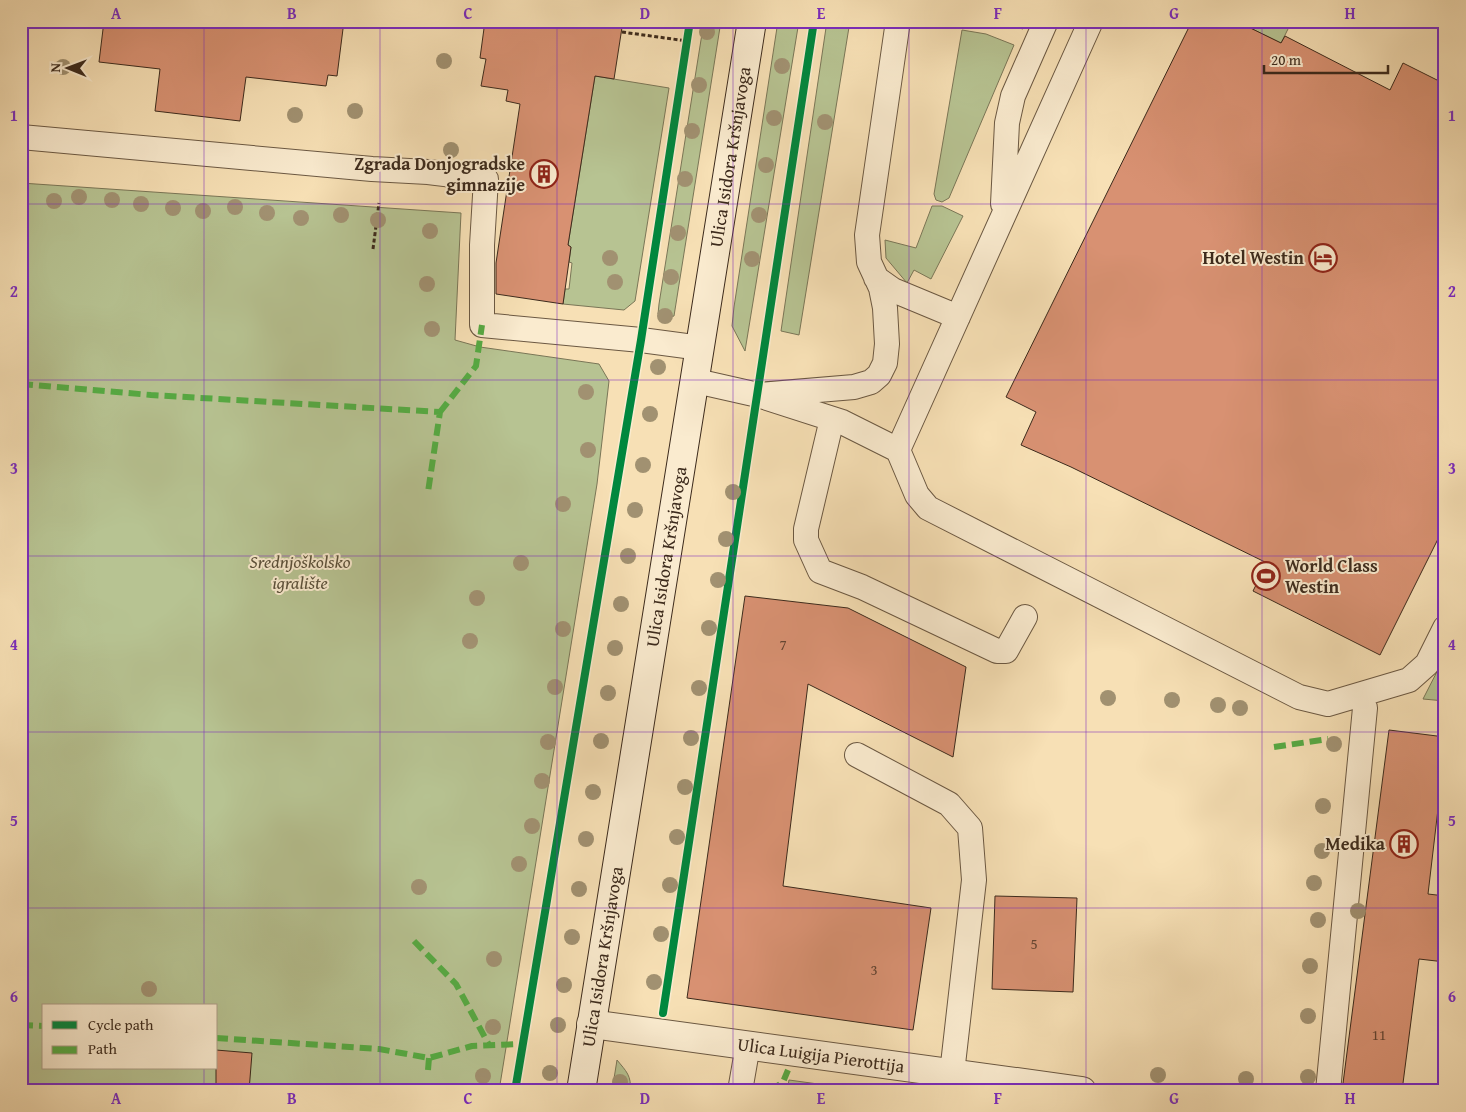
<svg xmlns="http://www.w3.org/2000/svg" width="1466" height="1112" viewBox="0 0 1466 1112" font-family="'Gentium Book Plus',serif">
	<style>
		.green { fill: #b7c392; stroke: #7a7657; fill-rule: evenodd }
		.building { fill: #d89172; stroke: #3c2a1c }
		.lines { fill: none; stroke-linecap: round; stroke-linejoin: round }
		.service-casing { stroke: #6b5842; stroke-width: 26 }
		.minor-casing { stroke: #6b5842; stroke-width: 30 }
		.secondary-casing { stroke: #3c2a1c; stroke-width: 30 }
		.path { stroke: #3c2a1c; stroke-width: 3; stroke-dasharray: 4 2.5; stroke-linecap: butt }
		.service { stroke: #faebcf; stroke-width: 24 }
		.minor { stroke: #faebcf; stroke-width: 28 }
		.secondary { stroke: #faebcf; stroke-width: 28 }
		.quiet { stroke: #55ab43; stroke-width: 6; stroke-dasharray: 12 6; stroke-linecap: butt }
		.cycleway-casing { stroke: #faebcf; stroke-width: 11 }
		.cycleway { stroke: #00873e; stroke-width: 8 }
		.tree { fill: #a19171 }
		.grid { fill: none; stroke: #7b2cbf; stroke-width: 1; stroke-opacity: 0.55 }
		.labels { text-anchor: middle; stroke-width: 4; stroke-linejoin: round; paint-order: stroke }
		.number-label { font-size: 15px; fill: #634432 }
		.street-label { font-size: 18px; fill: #3c2a1c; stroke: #faebcf }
		.poi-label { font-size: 18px; font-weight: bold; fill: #3c2a1c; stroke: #faebcf; text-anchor: end }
		.park-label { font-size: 18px; font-style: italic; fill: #5b503a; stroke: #faebcf }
		.neatline { fill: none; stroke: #7b2cbf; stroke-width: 2 }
		.grid-label { font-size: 16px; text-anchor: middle; font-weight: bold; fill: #7b2cbf }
	</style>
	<rect width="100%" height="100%" fill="#f7e0b5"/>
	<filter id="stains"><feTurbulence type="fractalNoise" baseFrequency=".004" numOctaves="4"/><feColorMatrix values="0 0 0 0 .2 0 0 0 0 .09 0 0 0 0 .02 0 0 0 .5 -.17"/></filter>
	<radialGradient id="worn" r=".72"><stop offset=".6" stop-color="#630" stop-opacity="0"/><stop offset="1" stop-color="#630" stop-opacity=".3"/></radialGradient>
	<!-- green -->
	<path class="green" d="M704 21H721L674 316 664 319 658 314 659 304Z
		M778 21H799L745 351 732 326 734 307Z
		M827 21H850L799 335 781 331Z
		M993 21H1027L1023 29Z
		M1236 21H1292L1281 43Z
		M962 30 986 34 1014 45 949 198 942 202 936 200 934 194Z
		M595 76 669 88 635 301 624 310 563 304 565 289H569L572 263 569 262 571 247 568 245Z
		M21 183 461 213 455 340 480 347 599 364 609 381 597 484 499 1091H21ZM44 1006H216V1068H44Z
		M932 206H942L963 216 931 279 914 270 907 283 886 258 885 240 916 248Z
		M1445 656V701L1423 699Z
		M617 1060C626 1071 632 1076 630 1091H612Z
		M789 1080 818 1084 817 1091H787Z"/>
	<!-- building -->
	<path class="building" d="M104 21H344L337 76 328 75 326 86 246 77 240 121 155 111 160 69 99 62Z
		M485 21H623L614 79 595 76 568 245 571 247 563 304 496 294V263L520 104 506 101 508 90 481 86 486 59 480 58Z
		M1192 21H1236L1281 43 1285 36 1390 90 1403 63 1445 84V525L1380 655 1253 591 1267 563 1071 467 1021 445 1036 412 1006 397Z
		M745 596 848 608 966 667 953 757 808 684 783 886 931 908 913 1030 687 998Z
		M1389 730 1445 737V793L1440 792 1428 894 1445 896V962L1419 959 1402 1091H1342Z
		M995 896 1077 898 1073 992 992 989Z
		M216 1050 252 1053 249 1091H216Z"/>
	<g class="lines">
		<defs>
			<path id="service" d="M898 21 867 235 869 262 881 288 885 308 887 344 885 363 879 375 871 382 854 387 758 395 842 422 898 450 917 495 928 508 1299 697 1328 704 1409 680 1427 664 1445 628
				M21 137 372 169 428 172 486 179 482 245V325L641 340 701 348
				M1003 204 1007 123 1013 96 1046 21
				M876 278 893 290 958 317
				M696 381 758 395
				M832 419 806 529V540L820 571 862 587 997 651H1006L1025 617
				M898 450 1091 21
				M857 755 949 804 970 828 974 880 952 1073
				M740 1091 748 1045
				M1328 1091 1365 708"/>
			<g id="minor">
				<path id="s1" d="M591 1024 1082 1091"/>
			</g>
			<g id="secondary">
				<path id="s2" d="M581 1091 752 21"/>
			</g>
		</defs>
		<!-- service casing -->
		<use href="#service" class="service-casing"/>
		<!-- minor casing -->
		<use href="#minor" class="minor-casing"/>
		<!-- secondary casing -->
		<use href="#secondary" class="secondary-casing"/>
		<!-- path -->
		<path class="path" d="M1436 21 1445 25
			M622 32 687 41
			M373 249 379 203"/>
		<!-- service -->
		<use href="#service" class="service"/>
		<!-- minor -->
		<use href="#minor" class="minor"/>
		<!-- secondary -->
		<use href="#secondary" class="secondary"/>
		<!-- quiet -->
		<path class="quiet" d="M21 384 151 395 440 412 428 492
			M440 412 476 366 482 325
			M1274 747 1328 739
			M414 941 456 984 489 1045
			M21 1025 44 1026
			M216 1038 379 1049 429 1058 472 1046 521 1044
			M428 1070 429 1058
			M770 1091 783 1082 788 1070"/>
		<defs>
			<path id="cycleway" d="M663 1013 814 21
				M515 1091 641 340 690 21"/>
		</defs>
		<!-- cycleway casing -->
		<use href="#cycleway" class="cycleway-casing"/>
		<!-- cycleway -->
		<use href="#cycleway" class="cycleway"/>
	</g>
	<!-- trees -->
	<g class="tree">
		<circle cx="707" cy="32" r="8"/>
		<circle cx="444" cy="61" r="8"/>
		<circle cx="782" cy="66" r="8"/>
		<circle cx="63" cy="67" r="8"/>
		<circle cx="699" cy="85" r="8"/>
		<circle cx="355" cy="111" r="8"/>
		<circle cx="295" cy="115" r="8"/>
		<circle cx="774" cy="118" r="8"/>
		<circle cx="825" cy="122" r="8"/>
		<circle cx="692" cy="131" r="8"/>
		<circle cx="451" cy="150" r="8"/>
		<circle cx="766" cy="165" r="8"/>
		<circle cx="685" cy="179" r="8"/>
		<circle cx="79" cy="197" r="8"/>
		<circle cx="112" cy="200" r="8"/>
		<circle cx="54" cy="201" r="8"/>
		<circle cx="141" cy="204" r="8"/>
		<circle cx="235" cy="207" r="8"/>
		<circle cx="173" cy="208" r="8"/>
		<circle cx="203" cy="211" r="8"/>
		<circle cx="267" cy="213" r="8"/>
		<circle cx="341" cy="215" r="8"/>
		<circle cx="759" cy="215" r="8"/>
		<circle cx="301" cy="218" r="8"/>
		<circle cx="378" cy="220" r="8"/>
		<circle cx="430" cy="231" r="8"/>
		<circle cx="678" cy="233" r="8"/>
		<circle cx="610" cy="258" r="8"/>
		<circle cx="752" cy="259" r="8"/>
		<circle cx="671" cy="277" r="8"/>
		<circle cx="615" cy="282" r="8"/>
		<circle cx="427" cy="284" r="8"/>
		<circle cx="665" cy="316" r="8"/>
		<circle cx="432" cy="329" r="8"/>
		<circle cx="658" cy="367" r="8"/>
		<circle cx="586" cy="392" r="8"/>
		<circle cx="650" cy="414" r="8"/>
		<circle cx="588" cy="450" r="8"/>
		<circle cx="643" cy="465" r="8"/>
		<circle cx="733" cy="492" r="8"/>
		<circle cx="563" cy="504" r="8"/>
		<circle cx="635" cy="510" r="8"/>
		<circle cx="726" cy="539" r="8"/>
		<circle cx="628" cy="556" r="8"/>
		<circle cx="521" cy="563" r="8"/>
		<circle cx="718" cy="580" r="8"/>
		<circle cx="477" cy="598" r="8"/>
		<circle cx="621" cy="604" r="8"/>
		<circle cx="709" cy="628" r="8"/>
		<circle cx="563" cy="629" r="8"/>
		<circle cx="470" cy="641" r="8"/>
		<circle cx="615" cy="648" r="8"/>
		<circle cx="555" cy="687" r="8"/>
		<circle cx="699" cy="688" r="8"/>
		<circle cx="608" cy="693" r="8"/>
		<circle cx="1108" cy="698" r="8"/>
		<circle cx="1172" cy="700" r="8"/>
		<circle cx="1218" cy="705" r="8"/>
		<circle cx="1240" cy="708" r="8"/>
		<circle cx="691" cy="738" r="8"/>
		<circle cx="601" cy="741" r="8"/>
		<circle cx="548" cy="742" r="8"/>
		<circle cx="1334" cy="744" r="8"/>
		<circle cx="542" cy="781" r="8"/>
		<circle cx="685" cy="787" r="8"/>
		<circle cx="593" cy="792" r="8"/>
		<circle cx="1323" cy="806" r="8"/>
		<circle cx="532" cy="826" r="8"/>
		<circle cx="677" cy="837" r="8"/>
		<circle cx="586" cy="839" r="8"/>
		<circle cx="1322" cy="851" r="8"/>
		<circle cx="519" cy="864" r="8"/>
		<circle cx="1314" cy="883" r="8"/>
		<circle cx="670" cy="885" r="8"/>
		<circle cx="419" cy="887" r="8"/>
		<circle cx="579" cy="889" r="8"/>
		<circle cx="1358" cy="911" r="8"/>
		<circle cx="1318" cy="920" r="8"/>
		<circle cx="661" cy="934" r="8"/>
		<circle cx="572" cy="937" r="8"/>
		<circle cx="494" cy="959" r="8"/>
		<circle cx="1310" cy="966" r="8"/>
		<circle cx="654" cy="982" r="8"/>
		<circle cx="564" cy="985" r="8"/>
		<circle cx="149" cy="989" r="8"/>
		<circle cx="1308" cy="1016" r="8"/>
		<circle cx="558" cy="1025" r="8"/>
		<circle cx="493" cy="1027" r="8"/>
		<circle cx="550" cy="1073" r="8"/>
		<circle cx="1158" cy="1075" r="8"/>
		<circle cx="483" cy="1076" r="8"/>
		<circle cx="1308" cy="1077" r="8"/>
		<circle cx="1246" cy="1079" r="8"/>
		<circle cx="620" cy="1082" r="8"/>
	</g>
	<!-- grid -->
	<path class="grid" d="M204 21V1006M380 21V1091M557 21V1091M733 21V1091M909 21V1091M1086 21V1091M1262 21V1091M21 204H1445M21 380H1445M21 556H1445M21 732H1445M21 908H1445M204 1068V1091"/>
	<!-- icons -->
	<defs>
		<symbol id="building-ring" viewBox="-11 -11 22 22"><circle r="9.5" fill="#faebcf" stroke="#8f2418" stroke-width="1.5"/><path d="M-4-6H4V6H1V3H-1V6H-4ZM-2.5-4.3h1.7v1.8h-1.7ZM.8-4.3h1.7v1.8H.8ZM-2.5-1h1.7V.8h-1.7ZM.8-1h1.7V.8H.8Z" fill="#8f2418"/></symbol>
		<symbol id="hotel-ring" viewBox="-11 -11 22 22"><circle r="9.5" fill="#faebcf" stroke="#8f2418" stroke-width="1.5"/><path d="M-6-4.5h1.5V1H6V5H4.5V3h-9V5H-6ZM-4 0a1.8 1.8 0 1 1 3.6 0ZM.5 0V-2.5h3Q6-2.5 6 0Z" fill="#8f2418"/></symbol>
		<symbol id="stadium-ring" viewBox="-11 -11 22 22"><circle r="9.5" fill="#faebcf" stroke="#8f2418" stroke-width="1.5"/><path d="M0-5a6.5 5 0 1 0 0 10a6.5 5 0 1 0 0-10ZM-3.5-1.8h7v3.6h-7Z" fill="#8f2418"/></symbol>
	</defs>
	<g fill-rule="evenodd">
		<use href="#building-ring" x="528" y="158" width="32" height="32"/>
		<use href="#hotel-ring" x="1307" y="242" width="32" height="32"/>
		<use href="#stadium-ring" x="1250" y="560" width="32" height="32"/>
		<use href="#building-ring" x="1388" y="828" width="32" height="32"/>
	</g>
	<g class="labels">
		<!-- number labels -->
		<g class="number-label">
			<text x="783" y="650">7</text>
			<text x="1034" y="949">5</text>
			<text x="874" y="975">3</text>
			<text x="1379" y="1040">11</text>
		</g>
		<!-- street labels -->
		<g class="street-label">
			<text dy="6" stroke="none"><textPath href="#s2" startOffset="946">Ulica Isidora Kršnjavoga</textPath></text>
			<text dy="6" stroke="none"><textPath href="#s2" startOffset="541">Ulica Isidora Kršnjavoga</textPath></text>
			<text dy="6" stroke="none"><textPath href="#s2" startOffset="136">Ulica Isidora Kršnjavoga</textPath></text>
			<text dy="6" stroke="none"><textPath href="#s1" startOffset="232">Ulica Luigija Pierottija</textPath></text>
		</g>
		<!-- poi labels -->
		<g class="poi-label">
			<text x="525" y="170">Zgrada Donjogradske<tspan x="525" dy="21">gimnazije</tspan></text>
			<text x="1304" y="264">Hotel Westin</text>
			<text x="1285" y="572" text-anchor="start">World Class<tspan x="1285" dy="21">Westin</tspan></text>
			<text x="1385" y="850">Medika</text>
		</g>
		<!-- park labels -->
		<g class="park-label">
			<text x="300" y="568">Srednjoškolsko<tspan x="300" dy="21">igralište</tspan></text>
		</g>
	</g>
	<!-- margin -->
	<rect width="1466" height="1112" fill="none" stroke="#f7e0b5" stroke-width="55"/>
	<!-- legend -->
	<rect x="42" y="1004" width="175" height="65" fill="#faebcf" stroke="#ae9e87"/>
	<rect x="52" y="1021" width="25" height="8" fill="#00873e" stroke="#ae9e87"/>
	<text x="88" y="1030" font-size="15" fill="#3c2a1c">Cycle path</text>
	<rect x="52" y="1046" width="25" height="8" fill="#55ab43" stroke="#ae9e87"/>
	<text x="88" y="1054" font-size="15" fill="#3c2a1c">Path</text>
	<!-- north arrow -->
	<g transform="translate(68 68) rotate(271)" stroke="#faebcf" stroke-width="4" paint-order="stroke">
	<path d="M0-4L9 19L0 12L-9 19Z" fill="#3c2a1c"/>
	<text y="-8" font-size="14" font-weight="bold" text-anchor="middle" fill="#3c2a1c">N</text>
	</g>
	<!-- scale -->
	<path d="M1264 65v8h124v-8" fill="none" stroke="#3c2a1c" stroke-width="2.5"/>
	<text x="1271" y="65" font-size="15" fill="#3c2a1c" stroke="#faebcf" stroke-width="4" paint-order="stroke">20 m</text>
	<rect x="28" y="28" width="1410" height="1056" class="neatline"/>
	<g class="grid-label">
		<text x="116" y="19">A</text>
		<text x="292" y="19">B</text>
		<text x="468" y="19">C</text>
		<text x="645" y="19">D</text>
		<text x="821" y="19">E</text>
		<text x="998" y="19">F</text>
		<text x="1174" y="19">G</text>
		<text x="1350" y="19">H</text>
		<text x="14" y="121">1</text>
		<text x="1452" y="121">1</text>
		<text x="14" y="297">2</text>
		<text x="1452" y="297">2</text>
		<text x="14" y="474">3</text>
		<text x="1452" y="474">3</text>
		<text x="14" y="650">4</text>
		<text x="1452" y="650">4</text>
		<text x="14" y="826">5</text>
		<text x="1452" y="826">5</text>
		<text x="14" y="1002">6</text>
		<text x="1452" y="1002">6</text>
		<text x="116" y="1104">A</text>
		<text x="292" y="1104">B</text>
		<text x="468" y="1104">C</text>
		<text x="645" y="1104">D</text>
		<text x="821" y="1104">E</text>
		<text x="998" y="1104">F</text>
		<text x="1174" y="1104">G</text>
		<text x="1350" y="1104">H</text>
	</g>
	<rect width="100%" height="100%" filter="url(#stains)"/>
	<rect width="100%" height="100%" fill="url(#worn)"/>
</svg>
